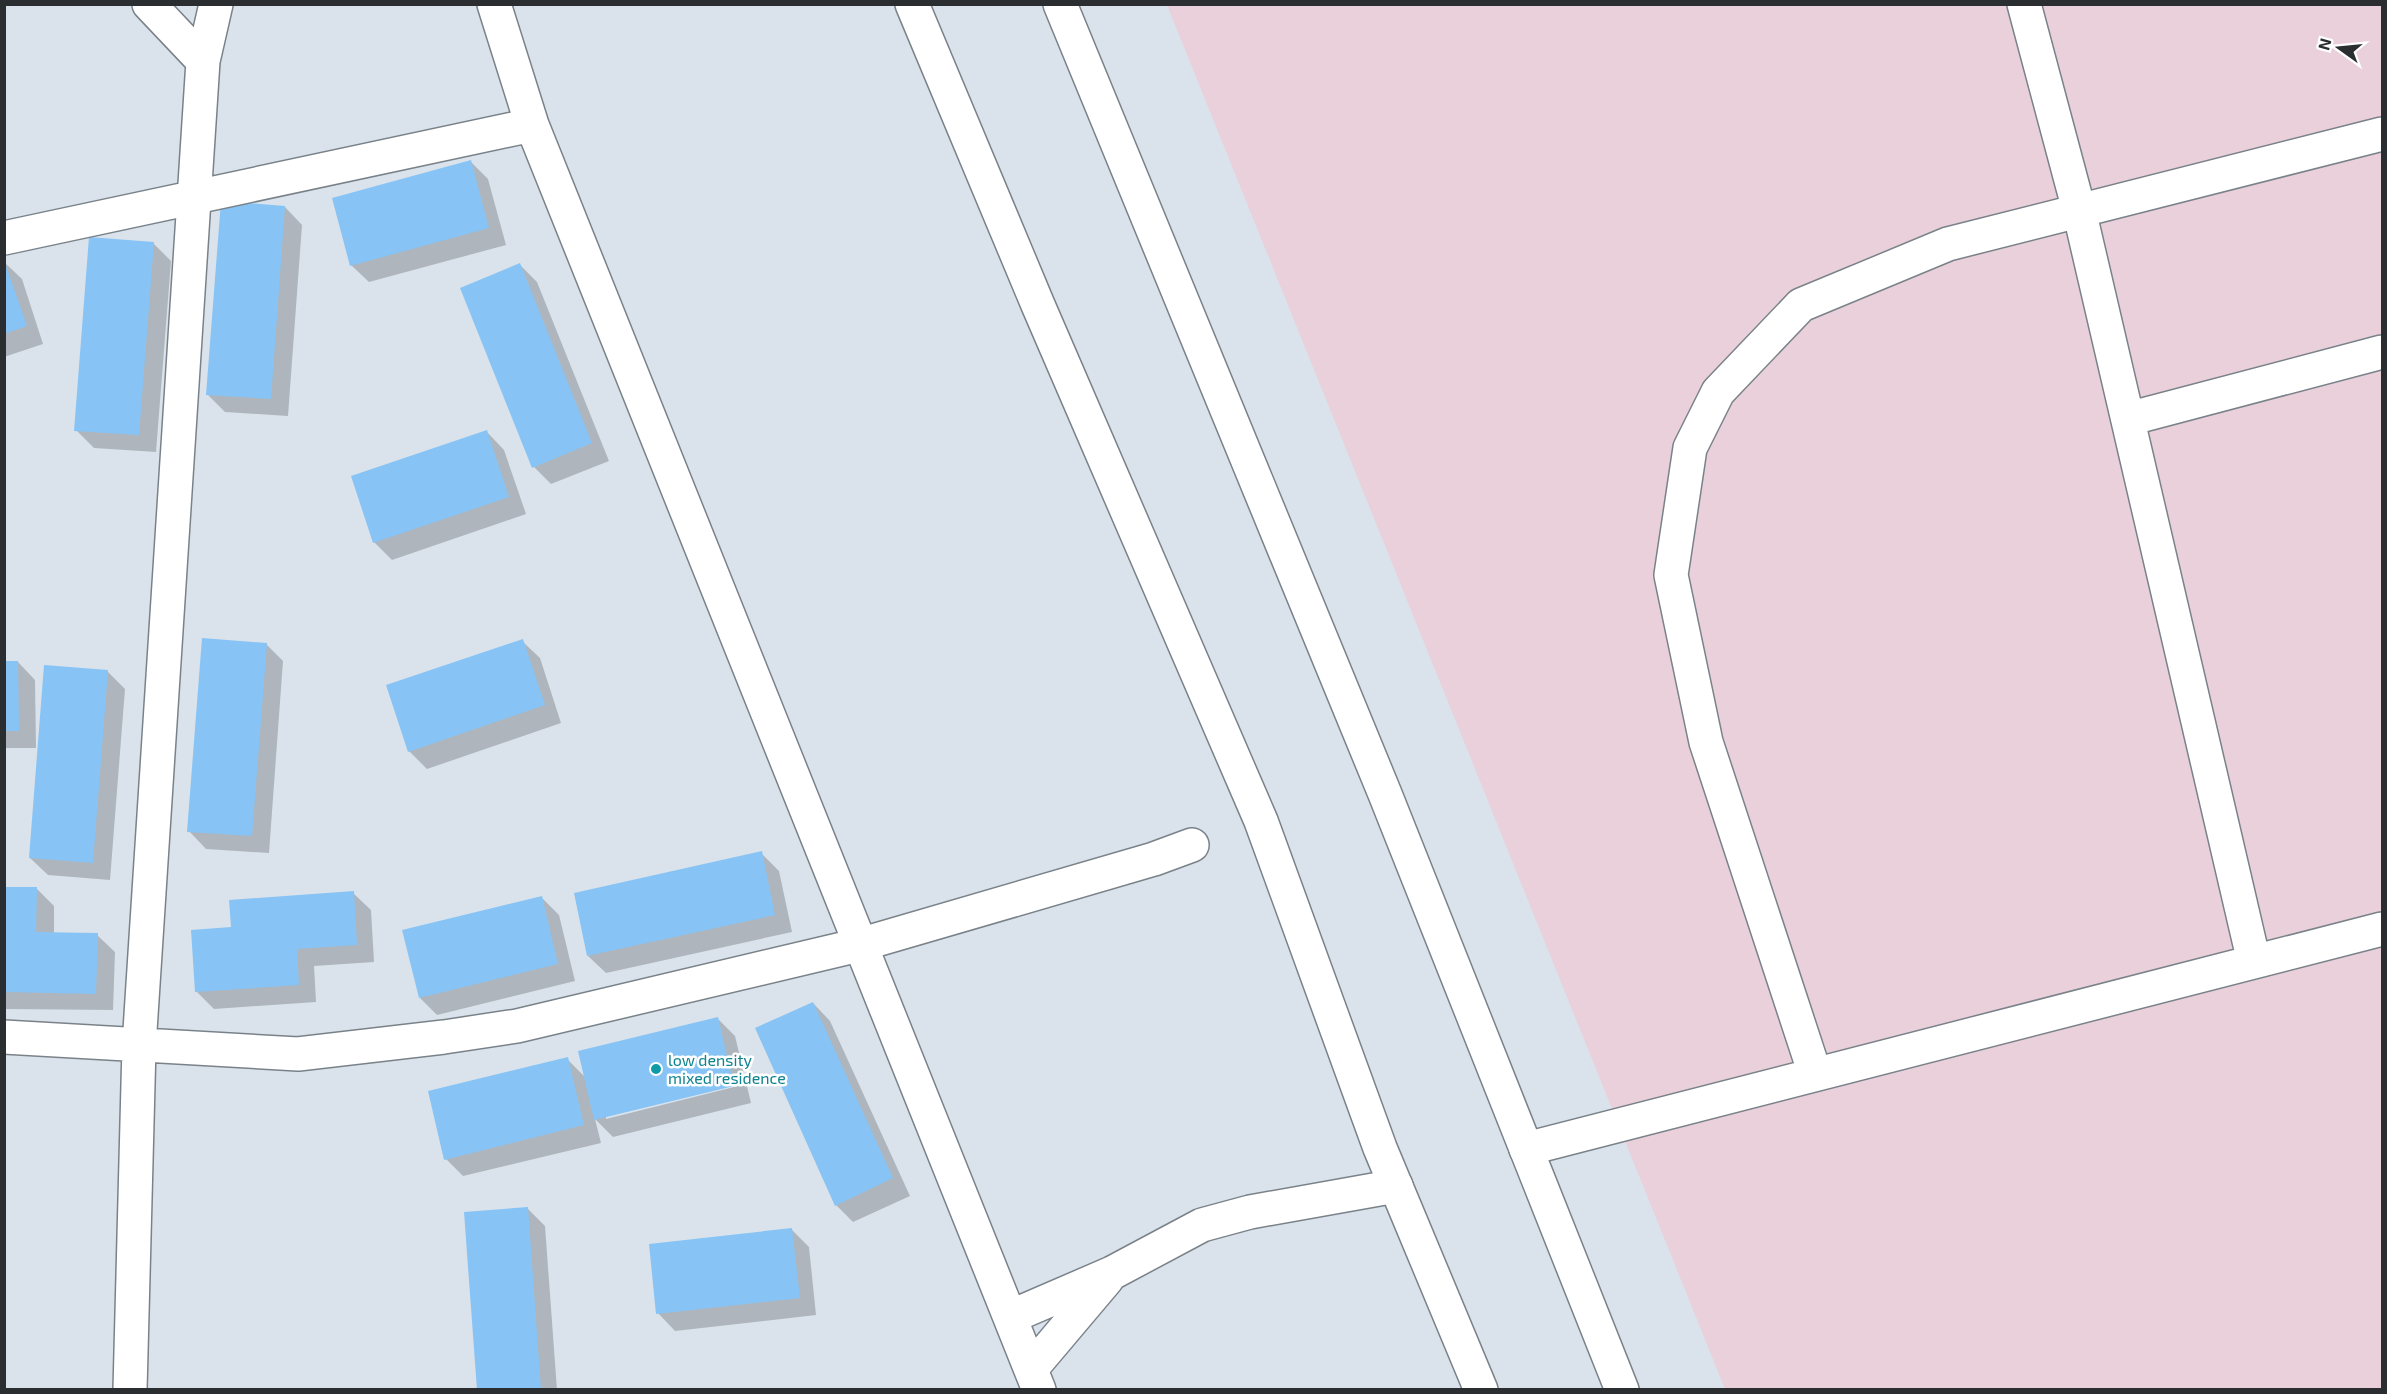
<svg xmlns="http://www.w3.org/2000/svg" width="2387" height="1394" viewBox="0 0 2387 1394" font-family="'Exo 2',sans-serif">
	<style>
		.education { fill: #e9d0da }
		.shadow { fill: #0003; fill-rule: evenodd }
		.building { fill: #87c4f5 }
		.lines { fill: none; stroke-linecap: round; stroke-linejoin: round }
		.minor-casing { stroke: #7a8289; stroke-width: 36 }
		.secondary-casing { stroke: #7a8289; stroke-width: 36 }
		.minor { stroke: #fff; stroke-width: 33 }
		.secondary { stroke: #fff; stroke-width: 33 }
		.culture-dot { fill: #0f9aa8; stroke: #fff; stroke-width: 2 }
		.labels { text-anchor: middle; stroke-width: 5; stroke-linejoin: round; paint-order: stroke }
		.culture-label { font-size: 16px; fill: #0d838f; stroke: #fff; text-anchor: start }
	</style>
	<rect width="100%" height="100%" fill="#dae3eb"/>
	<!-- education -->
	<path class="education" d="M1167 5H2382V1389H1725Z"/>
	<!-- shadow -->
	<path class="shadow" d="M471 162 488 179 506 245 369 282 351 265Z
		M285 207 302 225 288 416 225 412 208 395Z
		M153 243 171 261 156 452 94 448 76 430Z
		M4 262 22 279 43 344 4 357Z
		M520 265 537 282 609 461 551 484 534 467Z
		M487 432 504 450 526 514 392 560 374 542Z
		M522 641 540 658 561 723 427 769 409 751Z
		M266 644 283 661 269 853 206 849 189 831Z
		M4 662H18L35 680 36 748H4Z
		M107 671 125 689 110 880 48 875 30 858Z
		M761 853 779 871 792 932 606 973 588 956Z
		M4 889H37L54 906V934L97 935 115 952 113 1010 4 1009Z
		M353 893 371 910 374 962 314 966 316 1002 214 1009 196 991 233 928Z
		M542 898 559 915 575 981 437 1015 420 998Z
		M813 1003 830 1021 910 1196 853 1222 836 1205Z
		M718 1019 735 1036 751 1103 613 1137 595 1119 601 1143 463 1176 446 1159 567 1059 585 1077ZM741 1082 742 1085 606 1119V1116Z
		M528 1209 545 1226 557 1390H478Z
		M791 1229 809 1247 816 1315 675 1331 658 1313Z"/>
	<!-- building -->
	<path class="building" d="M471 160 489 228 350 266 332 198Z
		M221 201 285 206 271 399 206 395Z
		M89 237 154 242 139 435 74 431Z
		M4 260 27 326 4 334Z
		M520 263 592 443 532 468 460 288Z
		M487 430 509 497 373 543 351 476Z
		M202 638 267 643 252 836 187 832Z
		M523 639 545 705 408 752 386 685Z
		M4 661H18L19 731H4Z
		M44 665 108 670 93 863 29 858Z
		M762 851 775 915 587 956 574 893Z
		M4 887H37L36 932 98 933 96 994 4 992Z
		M354 891 357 945 297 949 299 985 195 992 191 930 231 927 229 900Z
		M542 896 558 964 419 998 402 930Z
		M813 1002 893 1178 835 1206 755 1028Z
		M718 1017 734 1086 594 1120 578 1051Z
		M568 1057 584 1125 444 1160 428 1091Z
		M528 1207 541 1390H477L464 1212Z
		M792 1228 800 1298 656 1314 649 1244Z"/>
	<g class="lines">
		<defs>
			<path id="minor" d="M149 4 203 61
				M494 4 532 125 1039 1390
				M2024 4 2079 210 2254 962
				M4 238 532 125
				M2128 419 2382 352
				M4 1037 298 1054 444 1037 517 1026 859 945 1154 859 1192 845
				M1815 1074 1706 742 1671 575 1690 448 1718 392 1801 305 1948 244 2382 134
				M1526 1149 2382 929
				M1010 1317 1112 1273 1202 1225 1250 1212 1396 1186
				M1031 1369 1107 1279
				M130 1390 139 1046 203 61 216 4"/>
			<path id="secondary" d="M912 4 1038 305 1261 821 1380 1148 1481 1390
				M1060 4 1385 794 1622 1390"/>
		</defs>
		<!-- minor casing -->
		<use href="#minor" class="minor-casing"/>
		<!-- secondary casing -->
		<use href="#secondary" class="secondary-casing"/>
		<!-- minor -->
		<use href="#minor" class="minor"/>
		<!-- secondary -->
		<use href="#secondary" class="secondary"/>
	</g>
	<!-- markers -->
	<circle class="culture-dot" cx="656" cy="1069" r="6"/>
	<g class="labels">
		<!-- culture labels -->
		<g class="culture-label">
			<text x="668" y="1066">low density<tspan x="668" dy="18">mixed residence</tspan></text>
		</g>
	</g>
	<!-- border -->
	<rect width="2387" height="1394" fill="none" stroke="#2a2e30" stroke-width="12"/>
	<!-- north arrow -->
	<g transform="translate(2339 48) rotate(285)" stroke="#ffffff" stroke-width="4.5" paint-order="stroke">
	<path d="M0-4.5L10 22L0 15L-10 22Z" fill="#2a2e30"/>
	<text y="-9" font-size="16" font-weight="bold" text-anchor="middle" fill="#2a2e30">N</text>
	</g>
</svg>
